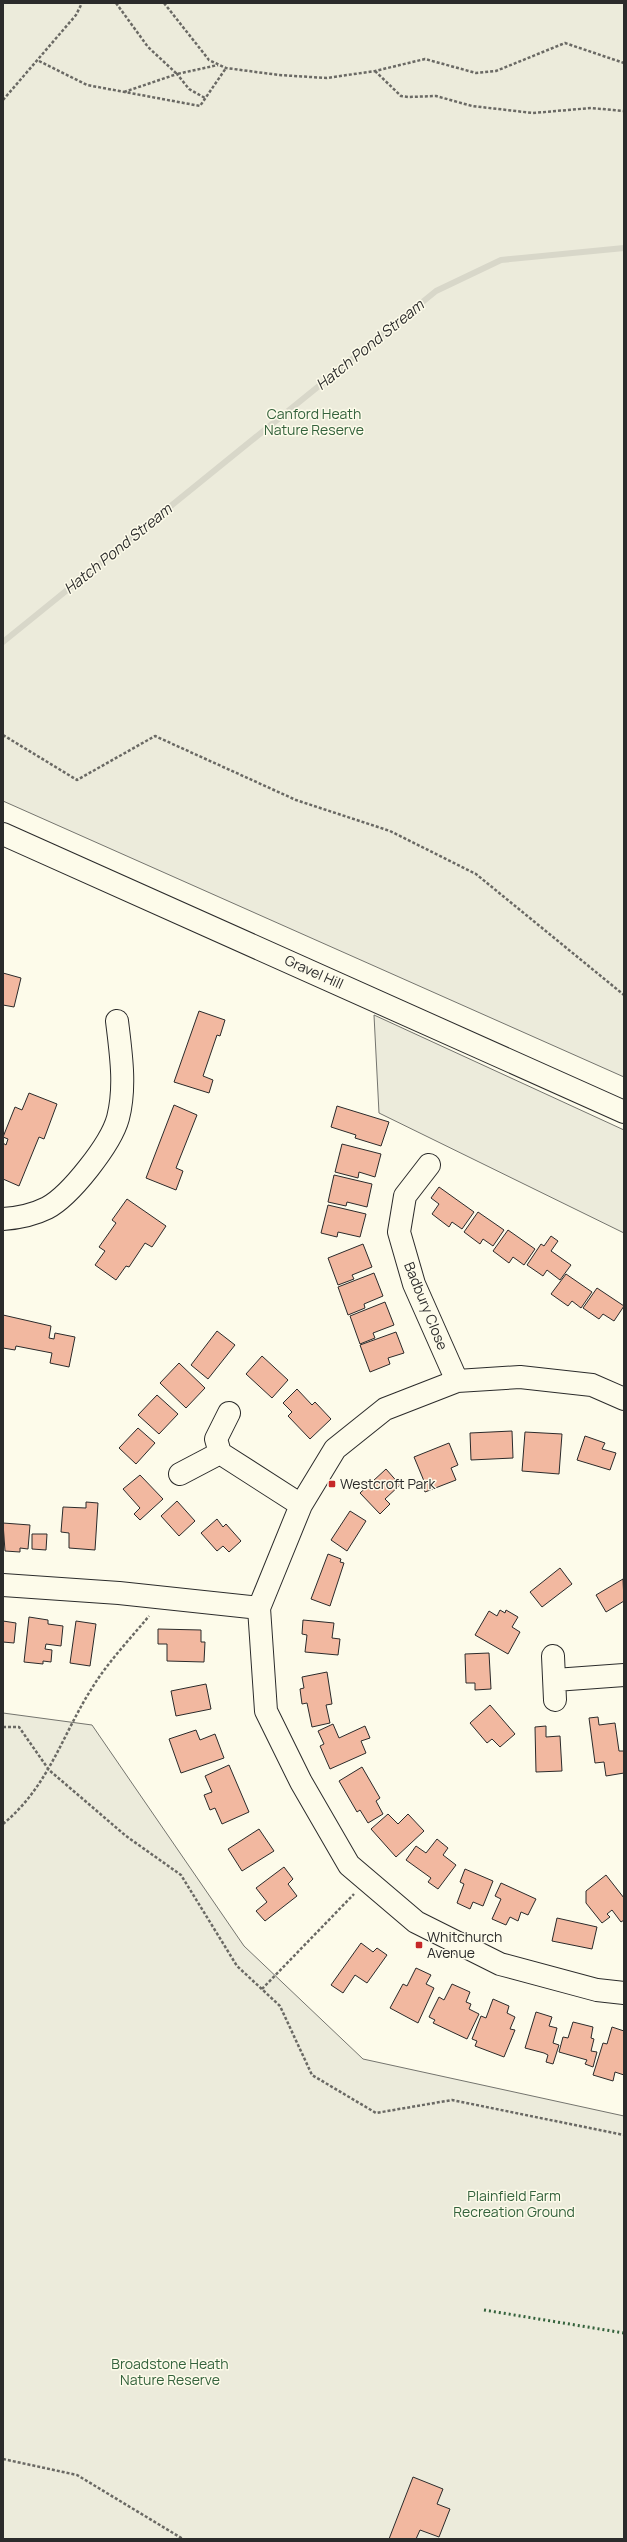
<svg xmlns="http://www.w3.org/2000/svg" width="627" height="2542" viewBox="0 0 627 2542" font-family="Manrope,sans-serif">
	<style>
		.green { fill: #ecebdb; stroke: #74746e }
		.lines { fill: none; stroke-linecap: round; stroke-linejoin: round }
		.stream { stroke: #d8d7c9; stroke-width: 6 }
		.building { fill: #f2b8a0; stroke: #2b2b2b }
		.minor-casing { stroke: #2b2b2b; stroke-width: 24 }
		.major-casing { stroke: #2b2b2b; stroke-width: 24 }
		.path { stroke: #6a6964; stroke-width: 2.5; stroke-dasharray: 3 2; stroke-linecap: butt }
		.minor { stroke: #fdfbea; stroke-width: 22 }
		.major { stroke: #fdfbea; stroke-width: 22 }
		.hedge { stroke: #34623c; stroke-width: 3; stroke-dasharray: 2 3; stroke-linecap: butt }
		.poi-dot { fill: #c62828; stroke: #fdfbea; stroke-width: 1.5 }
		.labels { text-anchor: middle; stroke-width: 3; stroke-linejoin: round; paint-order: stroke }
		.park-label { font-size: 14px; fill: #34623c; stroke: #fdfbea }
		.street-label { font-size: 14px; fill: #2b2b2b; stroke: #fdfbea }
		.poi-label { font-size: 14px; fill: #2b2b2b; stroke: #fdfbea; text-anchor: start }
		.water-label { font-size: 15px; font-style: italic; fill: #2b2b2b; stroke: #fdfbea }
	</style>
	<rect width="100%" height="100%" fill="#fdfbea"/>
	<!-- green -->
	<path class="green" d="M3 3H624V1077L3 801Z
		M374 1015 624 1130V1233L379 1113Z
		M3 1713 92 1725 244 1946 363 2059 624 2116V2539H3Z"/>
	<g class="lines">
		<!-- stream -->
		<path class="stream" d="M3 642 436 291 501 260 624 248"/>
	</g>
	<!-- building -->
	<path class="building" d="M3 973 21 978 14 1007 3 1005Z
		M199 1011 225 1020 220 1036 217 1035 203 1076 213 1080 209 1093 174 1082Z
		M29 1093 57 1104 44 1139 39 1137 19 1186 3 1179V1143L6 1145 8 1139 3 1137 15 1107 22 1110Z
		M174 1105 197 1115 176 1168 183 1171 176 1190 146 1178Z
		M337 1106 389 1122 381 1146 355 1138 356 1135 331 1127Z
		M342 1144 381 1154 375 1177 359 1172 358 1178 335 1172Z
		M334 1175 372 1184 367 1207 347 1202 346 1206 328 1202Z
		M439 1187 474 1212 462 1229 452 1222 449 1227 432 1214 439 1204 431 1198Z
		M127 1199 166 1226 152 1247 145 1243 129 1267 126 1266 116 1280 95 1265 105 1251 99 1247 116 1223 112 1220Z
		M328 1205 366 1214 360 1237 338 1232 337 1237 321 1233Z
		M478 1212 504 1230 493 1246 483 1239 480 1244 464 1232Z
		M508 1230 535 1249 524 1265 513 1257 509 1263 493 1251Z
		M551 1236 558 1241 551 1251 571 1265 560 1280 547 1270 543 1276 527 1265 541 1244 544 1246Z
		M363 1244 372 1267 352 1275 354 1279 338 1285 328 1258Z
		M374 1273 383 1296 364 1304 365 1308 348 1315 338 1287Z
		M566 1274 592 1292 581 1308 572 1301 568 1306 551 1294Z
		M597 1288 624 1306 614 1321 603 1314 599 1319 583 1308Z
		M385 1302 394 1325 373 1333 375 1338 360 1344 350 1316Z
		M3 1315 51 1326 49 1338 54 1339 55 1333 75 1337 69 1367 50 1363 52 1353 16 1346 15 1350 3 1348Z
		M217 1331 235 1345 208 1379 191 1365Z
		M396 1332 404 1353 388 1358 390 1364 370 1372 360 1345Z
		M262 1356 288 1380 272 1398 246 1374Z
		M179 1363 205 1388 186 1408 160 1383Z
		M297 1389 312 1405 315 1402 331 1419 310 1439 288 1416 292 1412 283 1403Z
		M157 1395 178 1414 159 1434 138 1415Z
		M138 1428 155 1443 136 1464 119 1448Z
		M512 1431 513 1458 471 1460 470 1433Z
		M525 1432 562 1434 559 1474 522 1471Z
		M585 1436 605 1443 602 1449 616 1453 610 1470 577 1460Z
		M449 1443 458 1465 451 1468 456 1480 425 1492 421 1482 424 1481 414 1457Z
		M386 1469 400 1485 385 1499 390 1504 380 1514 360 1493Z
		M140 1475 163 1499 140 1520 134 1514 140 1508 123 1489Z
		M177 1501 195 1521 179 1536 161 1516Z
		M86 1502 98 1503 95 1550 69 1548V1533L61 1532 63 1507 86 1508Z
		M350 1511 366 1521 347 1551 331 1540Z
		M217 1519 223 1527 226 1524 241 1541 229 1552 223 1546 217 1551 201 1533Z
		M3 1523 30 1525 28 1549 20 1548V1552L5 1551Z
		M32 1534H47L46 1550 32 1549Z
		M328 1554 341 1559 340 1562 344 1563 330 1606 311 1599Z
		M560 1568 572 1584 542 1607 530 1592Z
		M623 1579 624 1601 606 1612 596 1595Z
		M500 1610 505 1613 506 1610 518 1617 512 1627 520 1632 508 1654 475 1635 489 1611 497 1616Z
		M29 1617 48 1620V1624L63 1626 61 1646 46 1644 45 1649 52 1650 51 1662 43 1661V1664L24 1662Z
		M303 1620 334 1623 332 1638 340 1639 338 1655 305 1652 307 1635 302 1634Z
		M3 1621 16 1623 14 1643 3 1642Z
		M76 1621 96 1624 90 1666 70 1663Z
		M158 1629 201 1630V1642H205L204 1662 167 1661V1644H158Z
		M489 1653 491 1689 475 1690V1683H466L465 1654Z
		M327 1672 332 1704 326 1705 330 1723 312 1727 307 1703 302 1704 300 1689 304 1688 302 1677Z
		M206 1684 211 1709 176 1716 171 1691Z
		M490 1705 515 1734 500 1747 492 1739 487 1743 470 1723Z
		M598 1717 599 1725 615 1723 619 1751H624V1773L606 1776 604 1762 595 1763 589 1718Z
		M333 1724 339 1738 365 1726 370 1738 361 1741 366 1753 330 1769 320 1746 324 1744 318 1731Z
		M546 1726V1737L560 1736 562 1771 536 1772 535 1727Z
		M196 1730 200 1740 215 1734 224 1758 181 1773 169 1739Z
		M229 1765 249 1812 222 1824 215 1808 210 1810 204 1795 212 1792 205 1776Z
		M362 1767 380 1798 376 1801 383 1814 368 1823 360 1810 357 1812 339 1781Z
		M388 1814 398 1824 408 1814 424 1831 396 1857 371 1829Z
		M259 1829 274 1851 242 1871 228 1849Z
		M437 1839 448 1848 443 1855 456 1865 438 1889 428 1882 431 1878 406 1860 416 1846 426 1853Z
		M284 1867 293 1879 288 1884 297 1896 265 1921 256 1911 267 1902 256 1888Z
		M465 1869 493 1881 483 1906 473 1902 470 1909 457 1903 464 1884 460 1882Z
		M606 1875 624 1898V1920L621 1922 612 1910 607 1914 610 1917 602 1923 586 1903V1891Z
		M501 1883 536 1899 528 1915 521 1912 518 1921 510 1917 506 1925 492 1919 501 1899 495 1896Z
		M557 1918 597 1927 592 1949 552 1941Z
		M361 1943 373 1952 377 1948 387 1955 367 1983 355 1975 343 1993 331 1985Z
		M416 1968 431 1975 426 1984 434 1988 418 2023 390 2008 403 1984 407 1986Z
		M452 1984 470 1992 466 2002 471 2004 469 2009 479 2014 467 2039 433 2023 435 2020 429 2017 439 1997 444 2000Z
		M493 1999 509 2006 507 2013 515 2017 510 2029 515 2030 504 2057 475 2046 477 2041 472 2039 481 2016 486 2018Z
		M536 2012 552 2017 549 2026 557 2028 553 2043 559 2045 553 2064 546 2062 548 2055 544 2053 525 2048Z
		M573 2022 593 2027 591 2038 594 2039 591 2051 597 2052 593 2067 585 2064 587 2060 559 2052 563 2037 568 2038Z
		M612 2027 624 2031V2075L615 2072 613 2081 593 2075 603 2043 607 2044Z
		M413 2477 443 2489 437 2504 450 2509 439 2537 420 2530 416 2539H389Z"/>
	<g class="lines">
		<defs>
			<path id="minor" d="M429 1165 405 1196 399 1232 414 1284 457 1381
				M3 1219C19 1218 33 1215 47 1208 70 1196 111 1144 118 1118 126 1087 121 1054 117 1021
				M624 1399 592 1385 520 1377 457 1381 385 1409 335 1449 301 1505 259 1608 266 1711 301 1782 349 1865 416 1922 500 1964 597 1990 624 1993
				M229 1413 216 1439 220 1453 301 1505
				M180 1474 220 1453
				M3 1585 119 1593 259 1608
				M553 1656 555 1700
				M555 1680 624 1675"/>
			<path id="major" d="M3 834 624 1112"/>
		</defs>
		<!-- minor casing -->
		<use href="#minor" class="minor-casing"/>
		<!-- major casing -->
		<use href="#major" class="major-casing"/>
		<!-- path -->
		<path class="path" d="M116 3 148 47 177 74 218 65
			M164 3 209 60 226 68 279 75 327 78 375 71 425 59 476 73 496 71 565 43 624 63
			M39 61 87 85 200 106 226 68
			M375 71 401 96 408 97 436 96 472 106 533 113 591 108 624 111
			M124 92 177 74 189 89 205 98
			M3 100 76 15 82 3
			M3 735 77 780 155 736 296 800 390 831 476 874 624 995
			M3 1727H19L49 1770 126 1836 181 1875 237 1966 280 2006 312 2075 376 2113 452 2100 624 2135
			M3 1824C49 1786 62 1735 92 1688 108 1662 130 1639 149 1616
			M262 1989 354 1894
			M3 2459 77 2475 183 2539"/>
		<!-- minor -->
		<use href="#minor" class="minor"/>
		<!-- major -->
		<use href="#major" class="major"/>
		<!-- hedge -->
		<path class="hedge" d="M484 2310 624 2333"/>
	</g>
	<!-- markers -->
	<g class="poi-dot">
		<rect x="328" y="1480" width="8" height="8" rx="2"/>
		<rect x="415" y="1941" width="8" height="8" rx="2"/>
	</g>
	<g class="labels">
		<!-- park labels -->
		<g class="park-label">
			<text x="314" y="419">Canford Heath<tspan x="314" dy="16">Nature Reserve</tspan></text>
			<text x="514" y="2201">Plainfield Farm<tspan x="514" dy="16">Recreation Ground</tspan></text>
			<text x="170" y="2369">Broadstone Heath<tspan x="170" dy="16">Nature Reserve</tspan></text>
		</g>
		<!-- street labels -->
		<g class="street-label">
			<text transform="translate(314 972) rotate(24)" y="5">Gravel Hill</text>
			<text transform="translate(426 1306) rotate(68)" y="5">Badbury Close</text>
		</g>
		<!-- poi labels -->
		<g class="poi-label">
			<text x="340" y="1489">Westcroft Park</text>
			<text x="427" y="1942">Whitchurch<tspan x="427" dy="16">Avenue</tspan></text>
		</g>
		<!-- water labels -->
		<g class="water-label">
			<text transform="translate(370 345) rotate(-39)" y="5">Hatch Pond Stream</text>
			<text transform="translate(118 549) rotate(-39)" y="5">Hatch Pond Stream</text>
		</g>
	</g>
	<!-- border -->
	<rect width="627" height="2542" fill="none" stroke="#2b2b2b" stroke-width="8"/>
</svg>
